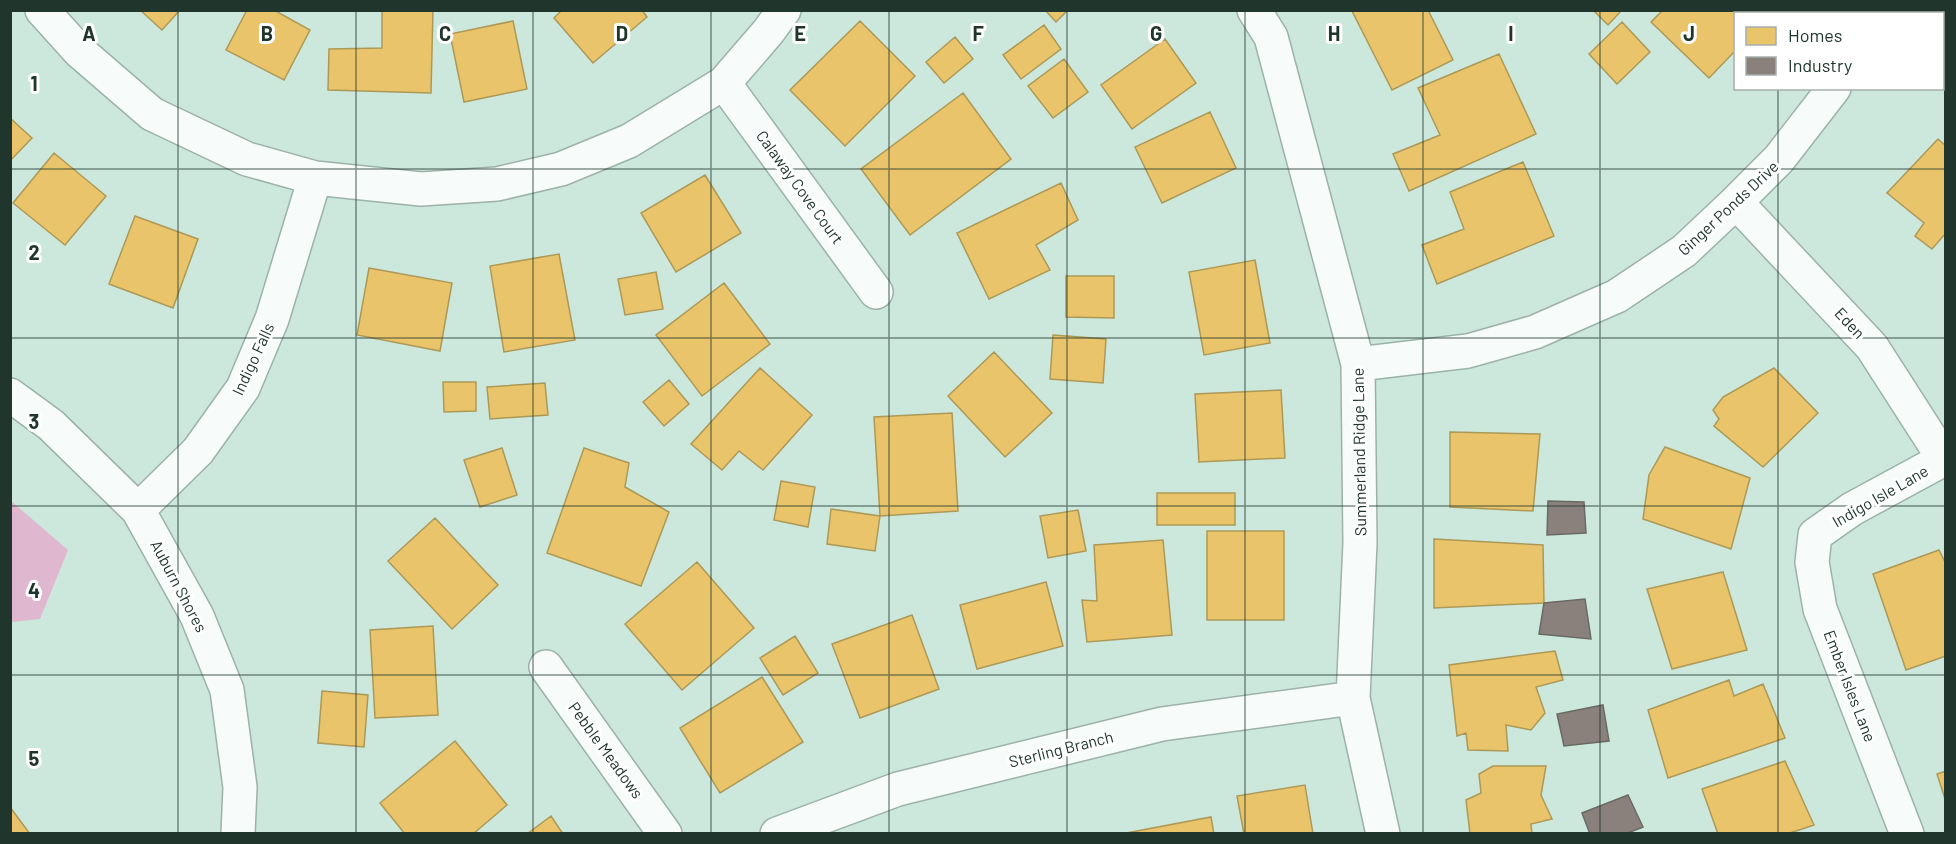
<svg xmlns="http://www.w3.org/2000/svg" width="1956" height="844" viewBox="0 0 1956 844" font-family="Barlow,sans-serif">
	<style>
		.water { fill: #dfb7ce }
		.homes { fill: #e9c46a; stroke: #ad9957; stroke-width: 1.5 }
		.industry { fill: #8a817c; stroke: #6a6a64; stroke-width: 1.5 }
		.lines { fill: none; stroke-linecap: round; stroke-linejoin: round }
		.minor-casing { stroke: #9cb2a8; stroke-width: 36 }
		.minor { stroke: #f7fcfa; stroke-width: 33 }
		.grid { fill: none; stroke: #20362c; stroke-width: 1.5; stroke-opacity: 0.55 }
		.labels { text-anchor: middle; stroke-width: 6; stroke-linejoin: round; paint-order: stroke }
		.street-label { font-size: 16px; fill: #20362c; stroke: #fff }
		.grid-label { font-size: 20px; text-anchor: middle; font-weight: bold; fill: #20362c; stroke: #fff; stroke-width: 6; stroke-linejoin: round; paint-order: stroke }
	</style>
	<rect width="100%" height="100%" fill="#cce8dc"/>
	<!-- water -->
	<path class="water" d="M11 501 68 550 40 619 11 622Z"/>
	<!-- homes -->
	<path class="homes" d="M140 10H180L162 30Z
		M247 10H274L310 30 284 80 226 50Z
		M382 10H433L431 93 328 90 329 49 382 48Z
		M562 10H642L647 17 593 63 554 18Z
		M1045 10H1068L1056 22Z
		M1354 10H1428L1453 60 1392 90 1352 11Z
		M1593 10H1622L1608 25Z
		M1663 10H1764L1767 14H1736V50L1709 78 1651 22Z
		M513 21 527 89 464 102 450 34Z
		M860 21 915 76 845 146 790 90Z
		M1622 22 1650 52 1617 84 1589 54Z
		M1044 25 1061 49 1021 79 1003 55Z
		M955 37 973 59 944 83 926 62Z
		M1165 39 1196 83 1132 129 1101 85Z
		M1499 54 1536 134 1409 191 1393 154 1440 135 1418 88Z
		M1064 59 1088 92 1053 118 1028 86Z
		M963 93 1011 159 910 235 861 169Z
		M1210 112 1236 168 1162 203 1135 147Z
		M10 118 32 138 10 161Z
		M1938 139 1946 146V233L1932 249 1915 236 1924 223 1887 193Z
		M54 153 106 196 65 245 13 203Z
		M1523 162 1554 236 1437 284 1422 245 1464 229 1450 192Z
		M705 175 741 233 676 272 641 213Z
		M1061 183 1078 220 1036 245 1050 270 989 299 957 233Z
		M135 216 198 239 173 308 109 284Z
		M559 254 575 340 504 352 490 266Z
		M1255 260 1270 343 1204 355 1189 272Z
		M369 268 452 283 440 351 357 335Z
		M656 272 663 309 625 315 618 279Z
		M1066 276H1114V318L1066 317Z
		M724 283 770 344 702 396 656 335Z
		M1053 335 1106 339 1103 383 1050 379Z
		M994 352 1052 413 1005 457 948 396Z
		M760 368 812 415 763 470 739 451 722 470 691 444Z
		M1774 368 1818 413 1763 467 1714 426 1719 419 1713 410 1723 397Z
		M669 380 689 404 664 426 643 402Z
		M443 382H476V411L444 412Z
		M545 383 548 415 490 419 487 387Z
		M1281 390 1285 458 1199 462 1195 394Z
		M952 413 958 511 880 516 874 417Z
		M1450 432 1540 434 1533 511 1450 507Z
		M1665 447 1750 478 1731 549 1643 519 1649 475Z
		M502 448 517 495 480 507 464 460Z
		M584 448 629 463 625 487 669 512 641 586 547 553Z
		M781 481 815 487 808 527 774 520Z
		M1157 493H1235V525H1157Z
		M831 509 880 516 875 551 827 544Z
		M1078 510 1086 551 1048 558 1040 516Z
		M435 518 498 585 452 629 388 561Z
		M1207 531H1284V620H1207Z
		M1434 539 1543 545 1544 603 1434 608Z
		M1163 540 1172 635 1087 642 1082 600 1097 601 1094 545Z
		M1939 550 1946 564V656L1906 670 1873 574Z
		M697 562 754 628 682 690 625 624Z
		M1723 572 1747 650 1672 669 1647 589Z
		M1046 582 1063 646 977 669 960 605Z
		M912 615 939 689 860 718 832 644Z
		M433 626 438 715 375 718 370 630Z
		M795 636 818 673 783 695 760 658Z
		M1555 651 1563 680 1536 687 1545 713 1531 730 1506 725 1508 751 1468 750 1466 733 1457 736 1449 665Z
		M762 677 803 742 720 793 680 728Z
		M1729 680 1734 696 1763 684 1785 738 1668 778 1648 710Z
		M322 691 368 695 364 747 318 743Z
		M455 741 507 805 473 834H405L380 803Z
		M1785 761 1814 825 1787 834H1718L1702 789Z
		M1493 766H1546L1541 795 1552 819 1531 824 1532 834H1470L1466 800 1481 793 1479 774Z
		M1946 771V802L1937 774Z
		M1305 785 1313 834H1244L1237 796Z
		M10 807 30 834H10Z
		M551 816 563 834H527Z
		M1211 817 1214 834H1121Z"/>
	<!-- industry -->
	<path class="industry" d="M1548 501 1584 502 1586 533 1547 535Z
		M1585 599 1591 639 1539 634 1544 603Z
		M1603 705 1609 741 1564 746 1557 714Z
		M1628 795 1643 827 1625 834H1590L1582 813Z"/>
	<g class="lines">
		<defs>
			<path id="minor" d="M42 10 79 51 152 114 247 159 315 178 421 189 497 184 561 169 629 141 724 83 768 32 784 10
				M1254 10 1271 37 1358 364 1360 543 1353 698 1383 834
				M1887 14 1889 10
				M724 83 876 292
				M1736 202 1872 347 1944 459
				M1358 364 1468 351 1535 332 1617 296 1684 251 1736 202 1779 159 1834 88
				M10 395 51 425 138 510 197 616 227 690 240 787 238 834
				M138 510 198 451 243 388 272 319 315 178
				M546 667 665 834
				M777 834 898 789 1162 724 1353 698
				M1907 834 1820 609 1812 562 1815 535 1852 509 1946 458"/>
		</defs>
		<!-- minor casing -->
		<use href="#minor" class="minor-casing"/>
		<!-- minor -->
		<use href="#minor" class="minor"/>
	</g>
	<!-- grid -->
	<path class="grid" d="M178 10V834M356 10V834M533 10V834M711 10V834M889 10V834M1067 10V834M1245 10V834M1423 10V834M1600 10V834M1778 10V14M1778 88V834M10 169H1946M10 338H1946M10 506H1946M10 675H1946"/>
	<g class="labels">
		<!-- street labels -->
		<g class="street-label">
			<text transform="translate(800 187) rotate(54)" y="6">Calaway Cove Court</text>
			<text transform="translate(1728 208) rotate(-43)" y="6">Ginger Ponds Drive</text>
			<text transform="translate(1850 323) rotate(47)" y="6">Eden</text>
			<text transform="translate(253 359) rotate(-65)" y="6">Indigo Falls</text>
			<text transform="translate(1359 452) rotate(-91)" y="6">Summerland Ridge Lane</text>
			<text transform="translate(1880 496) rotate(-30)" y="6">Indigo Isle Lane</text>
			<text transform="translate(179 586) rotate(62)" y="6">Auburn Shores</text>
			<text transform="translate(1850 686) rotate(69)" y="6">Ember Isles Lane</text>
			<text transform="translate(1061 749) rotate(-14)" y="6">Sterling Branch</text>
			<text transform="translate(606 750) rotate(54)" y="6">Pebble Meadows</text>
		</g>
	</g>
	<g class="grid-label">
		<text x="89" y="41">A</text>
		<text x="267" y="41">B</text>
		<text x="445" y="41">C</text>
		<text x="622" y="41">D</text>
		<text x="800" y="41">E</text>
		<text x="978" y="41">F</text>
		<text x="1156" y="41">G</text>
		<text x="1334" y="41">H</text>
		<text x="1511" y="41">I</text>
		<text x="1689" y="41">J</text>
		<text x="34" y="91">1</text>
		<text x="34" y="260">2</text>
		<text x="34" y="429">3</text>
		<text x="34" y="598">4</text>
		<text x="34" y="766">5</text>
	</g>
	<!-- border -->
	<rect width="1956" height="844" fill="none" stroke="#20362c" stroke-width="24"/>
	<!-- legend -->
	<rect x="1734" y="12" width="210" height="78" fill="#ffffff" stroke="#a6afab" stroke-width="1.5"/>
	<rect x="1746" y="27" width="30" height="18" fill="#e9c46a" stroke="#a6afab" stroke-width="1.5"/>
	<text x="1788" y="42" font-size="18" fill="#20362c">Homes</text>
	<rect x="1746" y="57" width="30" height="18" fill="#8a817c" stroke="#a6afab" stroke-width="1.5"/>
	<text x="1788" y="72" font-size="18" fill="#20362c">Industry</text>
</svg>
